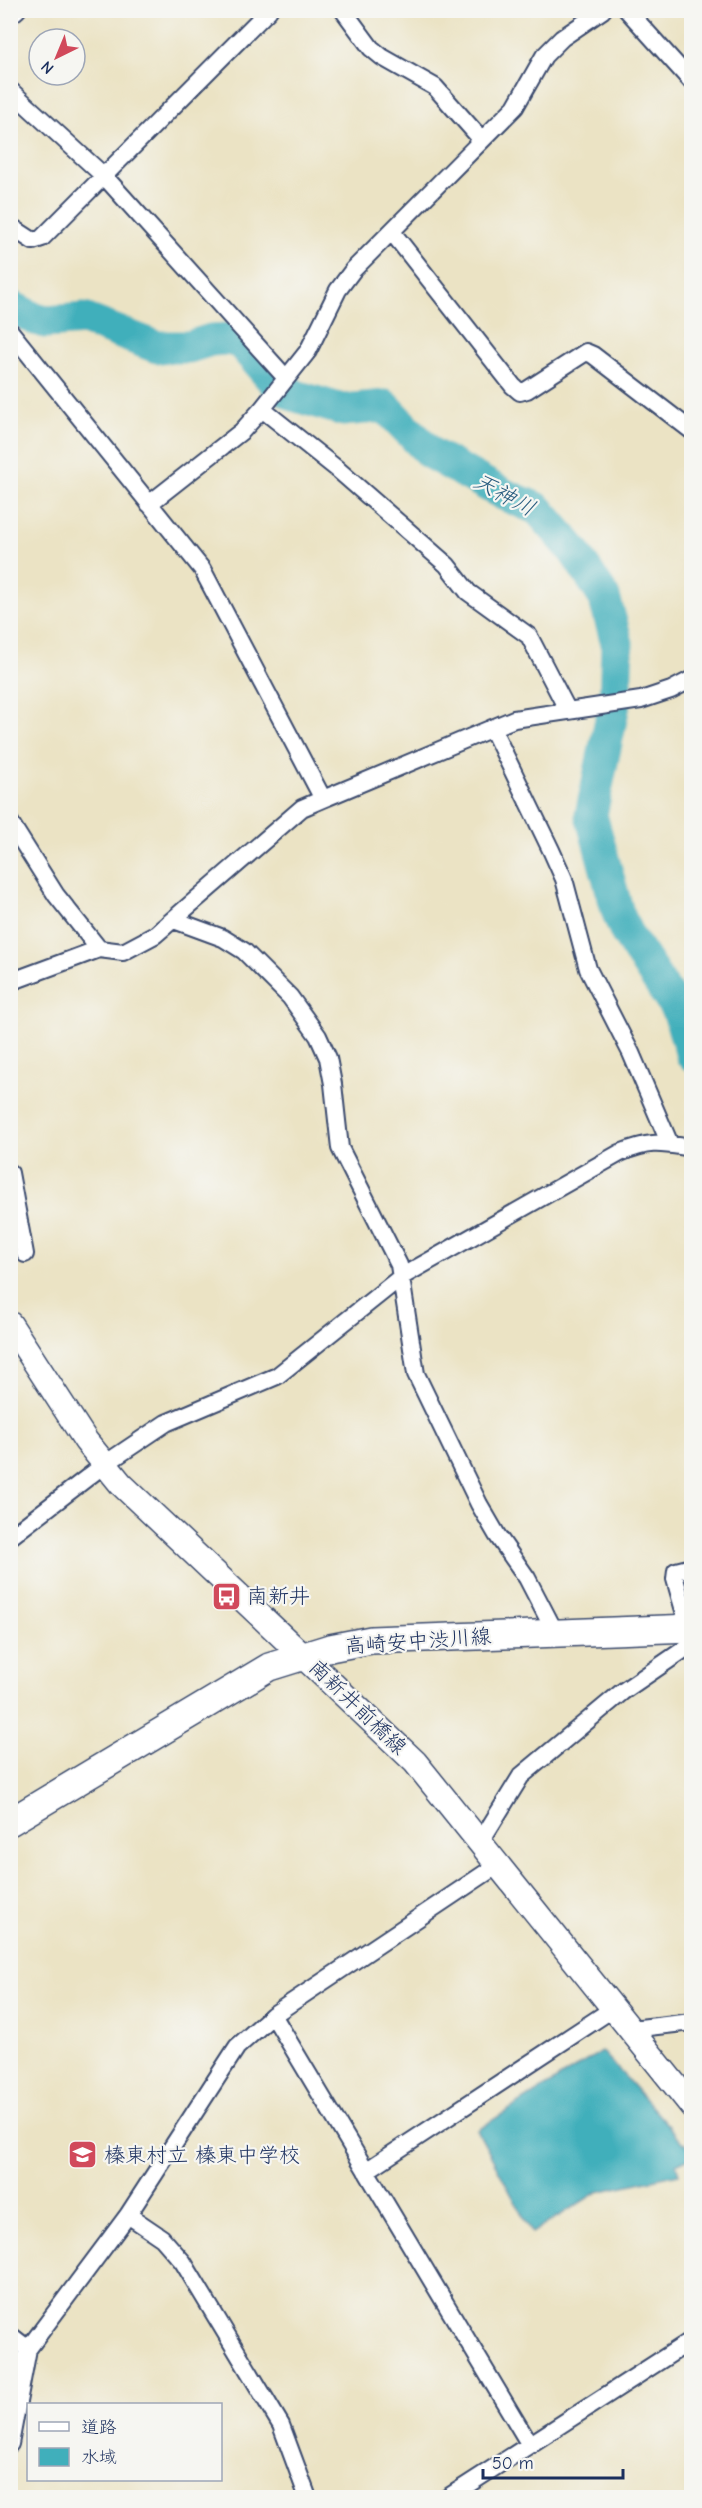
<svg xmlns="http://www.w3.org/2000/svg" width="702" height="2508" viewBox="0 0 702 2508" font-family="'Comic Neue','Klee One',sans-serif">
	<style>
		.water { fill: #40afbb; stroke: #2e6f8c; stroke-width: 1.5 }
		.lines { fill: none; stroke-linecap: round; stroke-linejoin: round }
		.river { stroke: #40afbb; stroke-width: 33 }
		.minor-casing { stroke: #3a4a6d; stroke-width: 20 }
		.secondary-casing { stroke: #3a4a6d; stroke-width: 27 }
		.primary-casing { stroke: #3a4a6d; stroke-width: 30 }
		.minor { stroke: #fff; stroke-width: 16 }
		.secondary { stroke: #fff; stroke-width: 24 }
		.primary { stroke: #fff; stroke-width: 27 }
		.labels { text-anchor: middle; stroke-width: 4.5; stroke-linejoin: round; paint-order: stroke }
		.poi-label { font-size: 21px; fill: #1b2f5e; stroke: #f6f6f2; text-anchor: start }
		.street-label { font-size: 21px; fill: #1b2f5e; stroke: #f6f6f2 }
		.water-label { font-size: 22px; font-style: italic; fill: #285c7f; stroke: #f6f6f2 }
	</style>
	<rect width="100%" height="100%" fill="#f6f6f2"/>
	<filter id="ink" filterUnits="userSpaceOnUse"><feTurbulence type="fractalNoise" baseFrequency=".0167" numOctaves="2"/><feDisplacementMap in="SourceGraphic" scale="12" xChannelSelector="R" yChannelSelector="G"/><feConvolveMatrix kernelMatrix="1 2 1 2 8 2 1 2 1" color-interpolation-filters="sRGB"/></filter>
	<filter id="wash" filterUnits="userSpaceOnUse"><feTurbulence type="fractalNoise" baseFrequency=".008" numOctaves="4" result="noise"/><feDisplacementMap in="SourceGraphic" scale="24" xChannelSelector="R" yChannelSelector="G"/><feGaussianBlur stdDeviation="1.35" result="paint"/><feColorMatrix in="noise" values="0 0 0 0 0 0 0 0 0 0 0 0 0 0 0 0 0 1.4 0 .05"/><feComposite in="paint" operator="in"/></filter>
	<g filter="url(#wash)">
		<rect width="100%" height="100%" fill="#ebe3c4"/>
		<!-- water -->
		<path class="water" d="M602 2051 691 2151V2157L676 2164 679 2174 597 2192 532 2233 477 2130Z"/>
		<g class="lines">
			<!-- river -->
			<path class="river" d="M10 306 35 319 46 322 84 319 157 347H189L211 340 228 339 241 343 275 383 296 396 343 410 385 406 430 453 505 495 538 509 574 551 604 597 617 643 615 700 591 815 618 913 626 932 679 1013 692 1055"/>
		</g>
	</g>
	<g filter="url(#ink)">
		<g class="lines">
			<defs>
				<path id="minor" d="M343 10 371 48 382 57 435 87 481 139
					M627 10 692 82
					M10 16 17 10
					M10 90 105 177 286 378
					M10 226 33 241 42 238 269 10
					M392 232 513 386 520 392 527 390 586 352 593 355 692 431
					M10 331 202 569 323 799
					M262 409 336 468 447 565 468 592 529 636 568 711
					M149 504 242 431 262 409 308 351 338 290 353 270 515 107 544 56 562 38 603 10
					M492 728 551 850 564 879 588 969 631 1053 669 1142
					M10 822 56 895 99 949
					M174 920 223 938 244 951 290 997 318 1036 328 1058 333 1084 340 1148 399 1265 416 1374 479 1504 497 1535 527 1578 555 1632
					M10 982 99 949 123 952 155 935 302 808 323 799 514 719 641 700 671 690 692 679
					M10 1173 25 1254
					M10 1537 105 1464 166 1423 277 1376 401 1277 620 1153C652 1140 659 1143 692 1148
					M691 1635 675 1579 676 1571 692 1567
					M481 1841 521 1776 622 1692 692 1644
					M273 2015 530 2445
					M631 2029 692 2022
					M366 2171 614 2008
					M128 2215 162 2238 183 2262 281 2425 308 2498
					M10 2335 28 2349
					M10 2444 28 2349 128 2215 237 2047 273 2015 499 1864
					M447 2498 692 2340"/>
				<path id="secondary" d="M10 1324 86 1441 121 1484 415 1762 692 2106"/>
				<path id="primary" d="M10 1822 269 1667 330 1648 371 1640 692 1628"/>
			</defs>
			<!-- minor casing -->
			<use href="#minor" class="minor-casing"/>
			<!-- secondary casing -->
			<use href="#secondary" class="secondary-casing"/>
			<!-- primary casing -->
			<use href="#primary" class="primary-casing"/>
			<!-- minor -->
			<use href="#minor" class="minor"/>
			<!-- secondary -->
			<use href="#secondary" class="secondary"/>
			<!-- primary -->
			<use href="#primary" class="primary"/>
		</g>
	</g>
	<!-- icons -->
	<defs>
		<symbol id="bus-square" viewBox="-11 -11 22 22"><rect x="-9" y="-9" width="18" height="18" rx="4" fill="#d1495b" stroke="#f6f6f2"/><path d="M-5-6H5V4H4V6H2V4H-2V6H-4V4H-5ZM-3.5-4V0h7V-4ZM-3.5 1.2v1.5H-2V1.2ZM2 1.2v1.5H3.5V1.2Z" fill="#fff"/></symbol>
		<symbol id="school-square" viewBox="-11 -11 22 22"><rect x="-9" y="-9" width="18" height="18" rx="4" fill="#d1495b" stroke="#f6f6f2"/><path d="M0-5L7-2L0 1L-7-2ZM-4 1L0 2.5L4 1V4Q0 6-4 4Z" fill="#fff"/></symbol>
	</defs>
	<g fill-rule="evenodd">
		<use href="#bus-square" x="210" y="1580" width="33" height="33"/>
		<use href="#school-square" x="66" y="2138" width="33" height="33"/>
	</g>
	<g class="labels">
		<!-- poi labels -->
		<g class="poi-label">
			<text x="247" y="1603">南新井</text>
			<text x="104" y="2162">榛東村立 榛東中学校</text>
		</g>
		<!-- street labels -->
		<g class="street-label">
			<text transform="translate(418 1641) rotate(-4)" y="7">高崎安中渋川線</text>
			<text transform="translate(358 1707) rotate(44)" y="7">南新井前橋線</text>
		</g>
		<!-- water labels -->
		<g class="water-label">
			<text transform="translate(505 494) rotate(28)" y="8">天神川</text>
		</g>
	</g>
	<!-- margin -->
	<rect width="702" height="2508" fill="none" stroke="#f6f6f2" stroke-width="36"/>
	<!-- legend -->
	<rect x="27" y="2403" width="195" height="78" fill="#f6f6f2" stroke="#9ea6b7" stroke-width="1.5"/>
	<rect x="39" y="2422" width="30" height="9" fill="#ffffff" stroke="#9ea6b7" stroke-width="1.5"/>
	<text x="81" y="2433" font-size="18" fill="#1b2f5e">道路</text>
	<rect x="39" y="2448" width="30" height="18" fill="#40afbb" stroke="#9ea6b7" stroke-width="1.5"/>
	<text x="81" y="2463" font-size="18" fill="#1b2f5e">水域</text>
	<!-- north arrow -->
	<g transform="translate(57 57) rotate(223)"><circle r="28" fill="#f6f6f2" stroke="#9ea6b7" stroke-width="1.5"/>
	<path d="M0-4.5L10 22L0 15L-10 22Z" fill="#d1495b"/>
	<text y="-9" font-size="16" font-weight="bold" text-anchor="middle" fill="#1b2f5e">N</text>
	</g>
	<!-- scale -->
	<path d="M483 2469v9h140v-9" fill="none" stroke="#1b2f5e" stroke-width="3"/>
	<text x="492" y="2469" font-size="18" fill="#1b2f5e" stroke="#f6f6f2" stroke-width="4.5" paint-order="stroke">50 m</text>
</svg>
